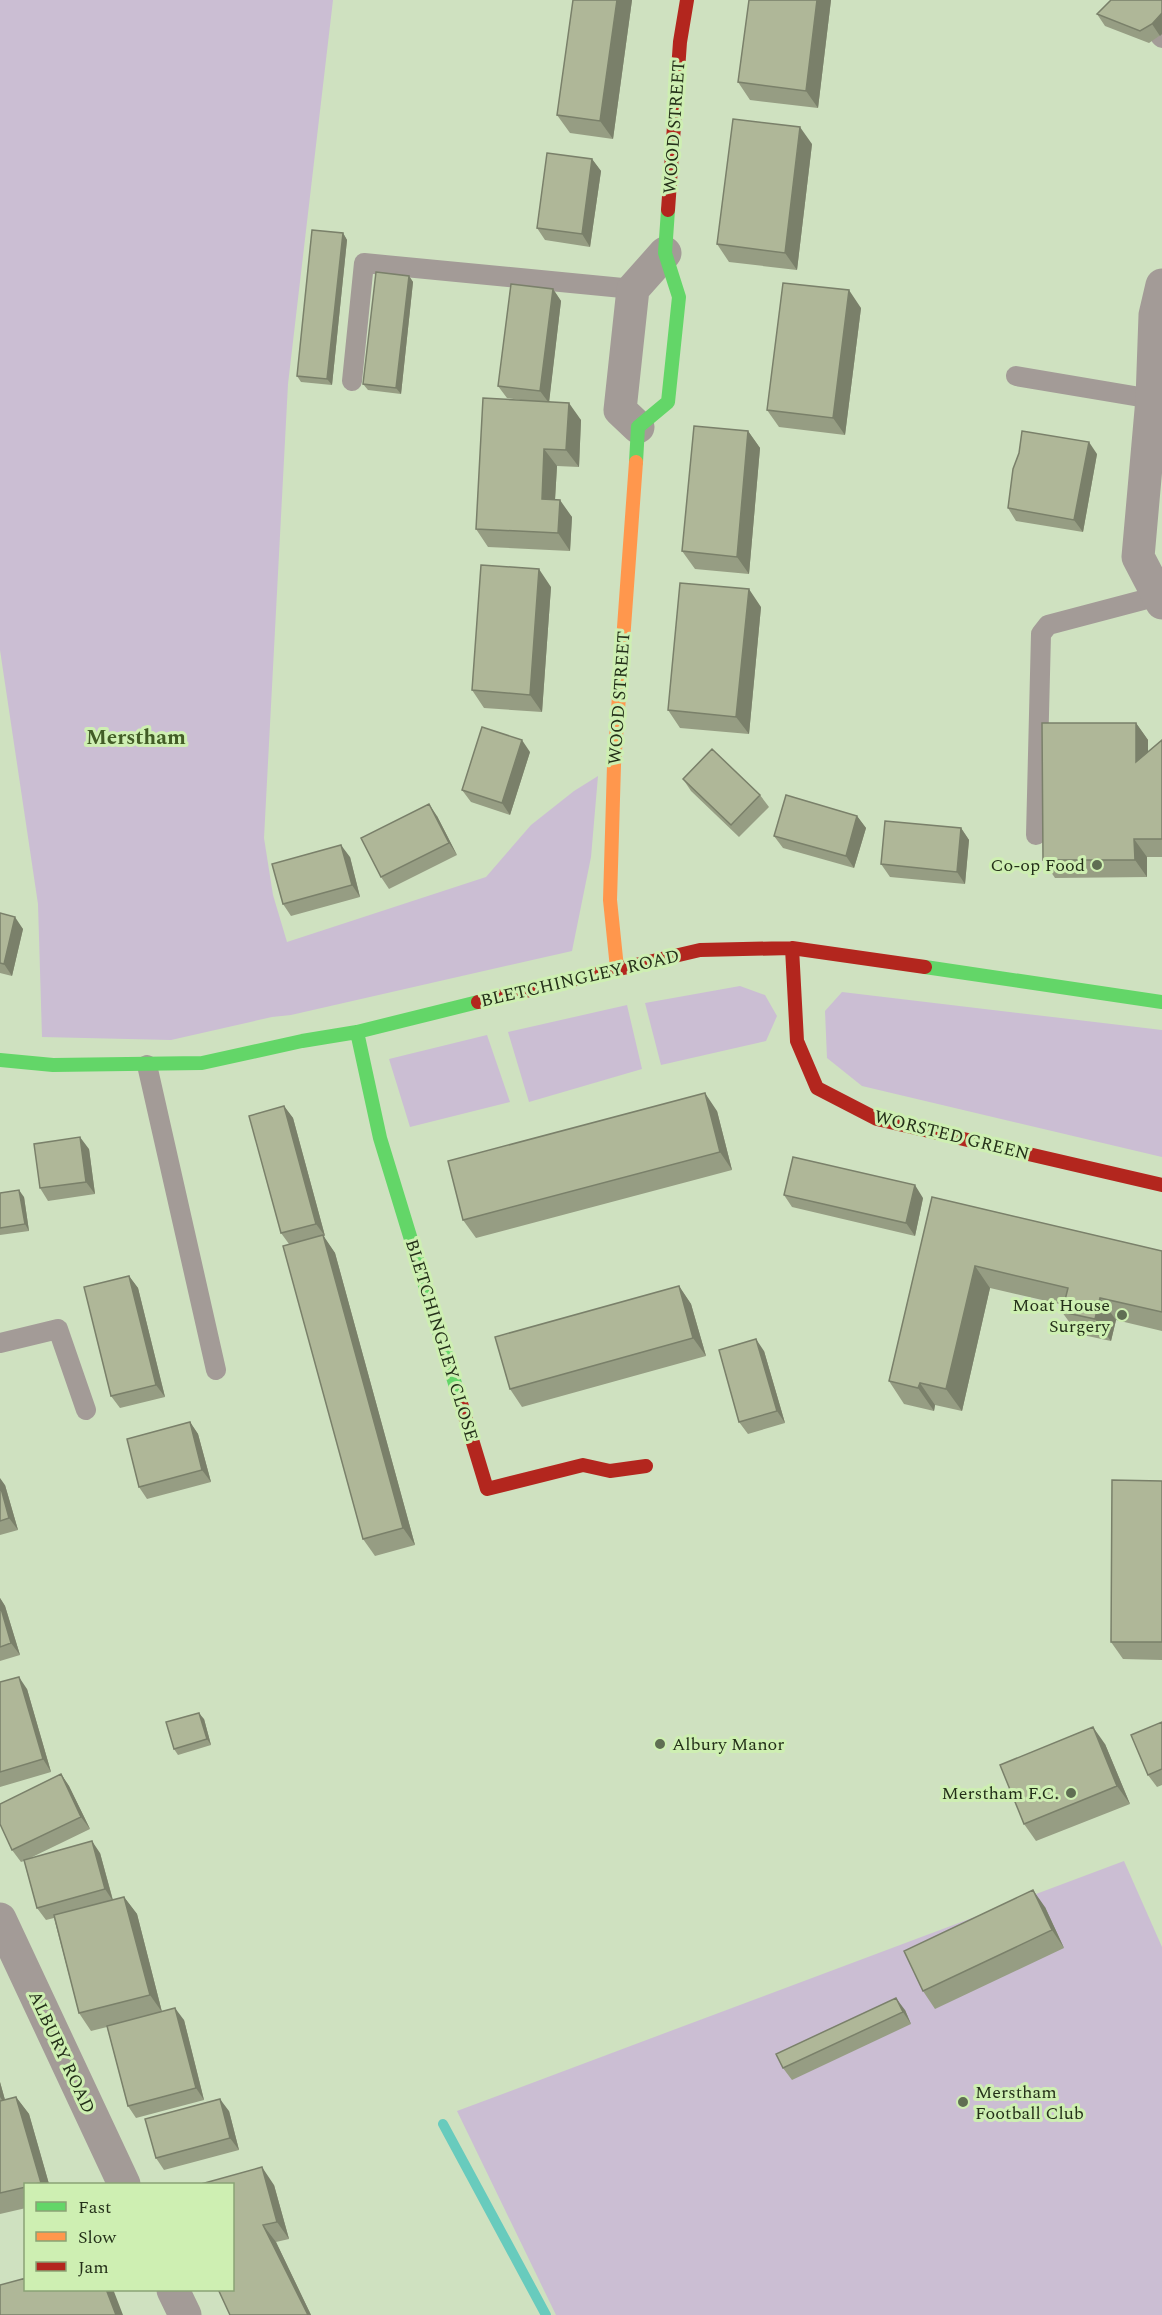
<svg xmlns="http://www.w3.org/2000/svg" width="1162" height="2315" viewBox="0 0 1162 2315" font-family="Spectral,serif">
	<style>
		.green { fill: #cbbed3 }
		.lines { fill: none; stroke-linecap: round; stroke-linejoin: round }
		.stream { stroke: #68cbbd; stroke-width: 10 }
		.lane { stroke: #a39b97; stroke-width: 20 }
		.street { stroke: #a39b97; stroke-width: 33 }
		.fast { stroke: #63d668; stroke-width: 14 }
		.slow { stroke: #ff974d; stroke-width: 14 }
		.jam { stroke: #b3261e; stroke-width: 14 }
		.wall { fill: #969d83 }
		.shaded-wall { fill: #7a806a }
		.building { fill: #afb798; stroke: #7a806a; stroke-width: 1.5 }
		.poi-dot { fill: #606e53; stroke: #ceefb2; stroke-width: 2 }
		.labels { text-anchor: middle; stroke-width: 6; stroke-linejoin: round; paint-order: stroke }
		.street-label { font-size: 18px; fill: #243019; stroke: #ceefb2 }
		.poi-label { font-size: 18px; fill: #243019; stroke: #ceefb2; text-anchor: end }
		.quarter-label { font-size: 21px; font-weight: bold; fill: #425c26; stroke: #ceefb2 }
	</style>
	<rect width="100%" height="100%" fill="#cfe1c0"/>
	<!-- green -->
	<path class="green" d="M0 0H333L288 384 264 838 273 895 287 942 486 877 531 825 574 791 598 776 591 857 572 951 291 1015 272 1017 171 1040 42 1037 38 904 0 650Z
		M740 986 765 995 777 1016 766 1041 661 1065 645 1003Z
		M842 992 1162 1030V1157L862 1086 827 1058 825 1011Z
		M627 1005 642 1069 529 1102 508 1032Z
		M487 1035 510 1102 410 1127 389 1059Z
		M1124 1861 1162 1947V2315H556L457 2111Z"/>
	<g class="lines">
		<!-- stream -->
		<path class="stream" d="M443 2124 546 2315"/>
		<!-- lane -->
		<path class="lane" d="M1160 36 1162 38
			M1016 376 1152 399 1161 396
			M352 381 364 263 633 289
			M1036 835 1041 634 1048 625 1158 596
			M147 1065 216 1370
			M0 1343 58 1329 86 1410"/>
		<!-- street -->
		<path class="street" d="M1162 285 1155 315 1152 399 1138 557 1162 603
			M638 427 620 410 633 289 665 253
			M0 1919 124 2184
			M173 2290 185 2315"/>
		<!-- fast -->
		<path class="fast" d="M636 462 638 427 668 402 679 297 665 253 668 210
			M925 967 1162 1002
			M357 1032 380 1138 460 1400
			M0 1060 53 1065 202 1063 302 1041 357 1032 478 1002"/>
		<!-- slow -->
		<path class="slow" d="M617 968 610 900 614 765 636 462"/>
		<!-- jam -->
		<path class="jam" d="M668 210 680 42 687 0
			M792 948 797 1041 817 1088 877 1119 1162 1185
			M478 1002 700 950 792 948 925 967
			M460 1400 487 1489 583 1465 610 1471 646 1466"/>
	</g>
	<!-- wall -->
	<path class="wall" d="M573 0H632L613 139 570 133 557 115Z
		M749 0H831L818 108 750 100 738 82Z
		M1162 0V34L1149 43 1105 26 1097 14Z
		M812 144 797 270 729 262 717 244Z
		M592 159 601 171 590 247 545 240 537 228Z
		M343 233 347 240 332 385 301 382 297 376Z
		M409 276 413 282 401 394 368 390 363 384Z
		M553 289 561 301 549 401 581 420 579 467 557 466 555 499 572 517 570 551 488 547 476 529 521 400 507 398 498 386Z
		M861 308 845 435 779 427 767 410Z
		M748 431 760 448 749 574 695 569 682 551Z
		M1097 454 1083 532 1016 521 1008 508Z
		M551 587 542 712 484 708 472 690Z
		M761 607 749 734 680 728 668 710Z
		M1136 723 1148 740V752L1162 740V857H1147V877L1055 878 1043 860Z
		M530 752 510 815 471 802 462 790Z
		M683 779 760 795 769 807 739 837 691 791Z
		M437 816 457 855 389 889 381 877Z
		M857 816 866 828 854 868 783 848 774 836Z
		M961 828 969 840 965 884 890 877 881 864Z
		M350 857 360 897 291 916 283 904Z
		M0 913 23 929 12 976 0 973Z
		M284 1106 293 1118 325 1236H323L335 1253 415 1545 375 1556 363 1539 289 1244 281 1233Z
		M717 1111 732 1170 476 1238 463 1220Z
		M89 1149 95 1194 48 1201 40 1188Z
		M0 1193 24 1197 29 1231 0 1235Z
		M784 1195 923 1198 915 1236 792 1207Z
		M932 1197 1162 1251V1331L1116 1320 1111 1341 1078 1334 1062 1312 1064 1305 990 1288 962 1411 935 1405 934 1411 904 1404 889 1381Z
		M129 1276 138 1288 165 1397 120 1408 111 1396Z
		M679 1286 691 1304 706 1356 522 1407 510 1389Z
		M764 1351 785 1423 748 1434 739 1422Z
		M190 1422 198 1434 211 1482 147 1499 139 1487Z
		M1162 1481V1660L1123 1659 1111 1642Z
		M0 1485H5L18 1530 0 1535Z
		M0 1598 5 1606 20 1655 0 1661Z
		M0 1682 27 1689 51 1772 0 1787Z
		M204 1719 211 1745 178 1755 174 1749Z
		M1162 1722V1785L1157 1787 1148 1775Z
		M1105 1744 1130 1804 1036 1841 1024 1824Z
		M61 1774 69 1786 90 1829 26 1860 100 1853 113 1900 124 1897 137 1914 162 2012 184 2020 204 2100 136 2118 128 2106 107 2027 91 2031 79 2013 54 1918 46 1920 37 1908 24 1861 21 1862 12 1850Z
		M1045 1907 1064 1948 935 2009 923 1991Z
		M905 2010 911 2024 792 2080 783 2068Z
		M0 2082 5 2100 16 2097 29 2114 49 2184H26V2208L0 2214Z
		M229 2111 239 2150 164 2170 156 2158Z
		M274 2185 289 2239 276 2242 311 2315H230Z"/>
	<!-- shaded-wall -->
	<path class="shaded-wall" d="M617 0H632L613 139 600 121Z
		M817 0H831L818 108 806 91Z
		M1162 13V34L1160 36 1152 24Z
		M800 127 812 144 797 270 785 253Z
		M592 159 601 171 590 247 582 234Z
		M343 233 347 240 332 385 327 379Z
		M409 276 413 282 401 394 396 388Z
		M553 289 561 301 549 403 540 391Z
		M849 290 861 308 845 435 833 418Z
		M569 403 581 420 579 467 566 450Z
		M748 431 760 448 749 574 737 557Z
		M1089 442 1097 454 1083 532 1074 520Z
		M544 449 557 466 554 517 542 499Z
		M560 500 572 517 570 551 558 533Z
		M539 569 551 587 542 712 530 695Z
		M749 589 761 607 749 734 736 717Z
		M1136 723 1148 740V779L1136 762Z
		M522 740 530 752 510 815 502 803Z
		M429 804 437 816 457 855 449 843Z
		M857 816 866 828 854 868 846 856Z
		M961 828 969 840 965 884 957 872Z
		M1134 839 1147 857V877L1135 860Z
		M341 845 350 857 360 897 352 885Z
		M15 917 23 929 12 976 4 964Z
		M705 1093 717 1111 732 1170 720 1152Z
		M284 1106 293 1118 325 1236 316 1224Z
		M80 1137 89 1149 95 1194 86 1182Z
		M915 1185 923 1198 915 1236 906 1223Z
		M19 1190 24 1197 29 1231 25 1224Z
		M323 1235 335 1253 415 1545 403 1528Z
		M975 1266 990 1288 962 1411 946 1389Z
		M129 1276 138 1288 165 1397 156 1385Z
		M679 1286 691 1304 706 1356 693 1338Z
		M1100 1298 1116 1320 1111 1341 1095 1319Z
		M756 1339 764 1351 785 1423 777 1411Z
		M920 1383 935 1405 934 1411 918 1388Z
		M190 1422 198 1434 211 1482 202 1470Z
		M0 1478 5 1485 18 1530 9 1518 0 1485Z
		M0 1598 5 1606 20 1655 11 1643 0 1605Z
		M19 1677 27 1689 51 1772 43 1759Z
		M199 1713 204 1719 211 1745 207 1739Z
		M1093 1727 1105 1744 1130 1804 1117 1786Z
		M61 1774 69 1786 90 1829 81 1817Z
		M92 1841 100 1853 113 1901 105 1889Z
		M1033 1890 1045 1907 1064 1948 1052 1930Z
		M124 1897 137 1914 162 2012 150 1995Z
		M896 1998 905 2010 911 2024 903 2012Z
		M175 2008 184 2020 204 2100 196 2088Z
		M0 2082 7 2107 0 2097Z
		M16 2097 29 2114 49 2184H42L41 2183Z
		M220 2099 229 2111 239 2150 230 2138Z
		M262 2167 274 2185 289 2239 277 2222Z
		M263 2225 276 2242 311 2315H308Z
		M106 2289H113L123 2315H116Z"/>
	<!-- building -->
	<path class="building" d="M573 0H617L600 121 557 115Z
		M749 0H817L806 91 738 82Z
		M1111 0H1162V13L1152 24 1140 31 1097 14Z
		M733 119 800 127 785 253 717 244Z
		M547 153 592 159 582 234 537 228Z
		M312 230 343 233 327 379 297 376Z
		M376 272 409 276 396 388 363 384Z
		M783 283 849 290 833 418 767 410Z
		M511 284 553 289 540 391 498 386Z
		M483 398 569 403 566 450 544 449 542 499 560 500 558 533 476 529Z
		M694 426 748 431 737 557 682 551Z
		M1022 431 1089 442 1074 520 1008 508 1013 469 1019 453Z
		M481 565 539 569 530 695 472 690Z
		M680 583 749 589 736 717 668 710Z
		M1042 723H1136V762L1162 740V839H1134L1135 860H1043Z
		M482 727 522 740 502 803 462 790Z
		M712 749 760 795 731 825 683 779Z
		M786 795 857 816 846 856 774 836Z
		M429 804 449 843 381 877 361 838Z
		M885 821 961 828 957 872 881 864Z
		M341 845 352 885 283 904 272 864Z
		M0 913 15 917 4 964 0 963Z
		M705 1093 720 1152 463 1220 448 1161Z
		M284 1106 316 1224 281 1233 249 1116Z
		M80 1137 86 1182 40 1188 34 1144Z
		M793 1157 915 1185 906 1223 784 1195Z
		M19 1190 25 1224 0 1228V1193Z
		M932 1197 1162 1251V1312L1100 1298 1095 1319 1062 1312 1068 1288 975 1266 946 1389 920 1383 918 1388 889 1381Z
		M323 1235 403 1528 363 1539 283 1246Z
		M129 1276 156 1385 111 1396 84 1287Z
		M679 1286 693 1338 510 1389 495 1337Z
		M756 1339 777 1411 739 1422 719 1350Z
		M190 1422 202 1470 139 1487 127 1439Z
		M1112 1480 1162 1481V1642H1111Z
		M0 1485 9 1518 0 1521Z
		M0 1605 11 1643 0 1647Z
		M19 1677 43 1759 0 1772V1682Z
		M199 1713 207 1739 174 1749 166 1722Z
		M1162 1722V1769L1148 1775 1131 1735Z
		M1093 1727 1117 1786 1024 1824 1000 1765Z
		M61 1774 81 1817 12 1850 0 1824V1804Z
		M92 1841 105 1889 37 1908 24 1860Z
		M1033 1890 1052 1930 923 1991 904 1951Z
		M124 1897 150 1995 79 2013 54 1915Z
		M896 1998 903 2012 783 2068 776 2054Z
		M175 2008 196 2088 128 2106 107 2026Z
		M16 2097 41 2183 34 2184H26V2187L0 2193V2101Z
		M220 2099 230 2138 156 2158 145 2119Z
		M262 2167 277 2222 263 2225 308 2315H230L218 2289H232V2184H201Z
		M26 2278V2289H106L116 2315H0V2285Z"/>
	<!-- markers -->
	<g class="poi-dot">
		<circle cx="1097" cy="865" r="6"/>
		<circle cx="1122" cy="1315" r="6"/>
		<circle cx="660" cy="1744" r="6"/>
		<circle cx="1071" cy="1793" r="6"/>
		<circle cx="963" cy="2102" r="6"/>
	</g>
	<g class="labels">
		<!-- street labels -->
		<g class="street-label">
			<text transform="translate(674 127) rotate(-86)" y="6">WOOD STREET</text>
			<text transform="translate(619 698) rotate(-86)" y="6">WOOD STREET</text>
			<text transform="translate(580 978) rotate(-13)" y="6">BLETCHINGLEY ROAD</text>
			<text transform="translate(952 1135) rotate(14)" y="6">WORSTED GREEN</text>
			<text transform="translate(442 1340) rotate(73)" y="6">BLETCHINGLEY CLOSE</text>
			<text transform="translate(62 2052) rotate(65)" y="6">ALBURY ROAD</text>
		</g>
		<!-- poi labels -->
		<g class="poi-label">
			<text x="1085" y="871">Co-op Food</text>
			<text x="1110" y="1311">Moat House<tspan x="1110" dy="21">Surgery</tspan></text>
			<text x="672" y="1750" text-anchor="start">Albury Manor</text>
			<text x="1059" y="1799">Merstham F.C.</text>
			<text x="975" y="2098" text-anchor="start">Merstham<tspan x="975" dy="21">Football Club</tspan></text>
		</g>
		<!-- quarter labels -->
		<g class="quarter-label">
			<text x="136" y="744">Merstham</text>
		</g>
	</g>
	<!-- legend -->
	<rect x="24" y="2183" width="210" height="108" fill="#ceefb2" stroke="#8aa375" stroke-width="1.5"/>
	<rect x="36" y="2202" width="30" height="9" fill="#63d668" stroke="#8aa375" stroke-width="1.5"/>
	<text x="78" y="2213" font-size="18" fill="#243019">Fast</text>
	<rect x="36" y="2232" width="30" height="9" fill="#ff974d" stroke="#8aa375" stroke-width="1.5"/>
	<text x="78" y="2243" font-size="18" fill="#243019">Slow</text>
	<rect x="36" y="2262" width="30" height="9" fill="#b3261e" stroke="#8aa375" stroke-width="1.5"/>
	<text x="78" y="2273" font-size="18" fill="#243019">Jam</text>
</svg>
